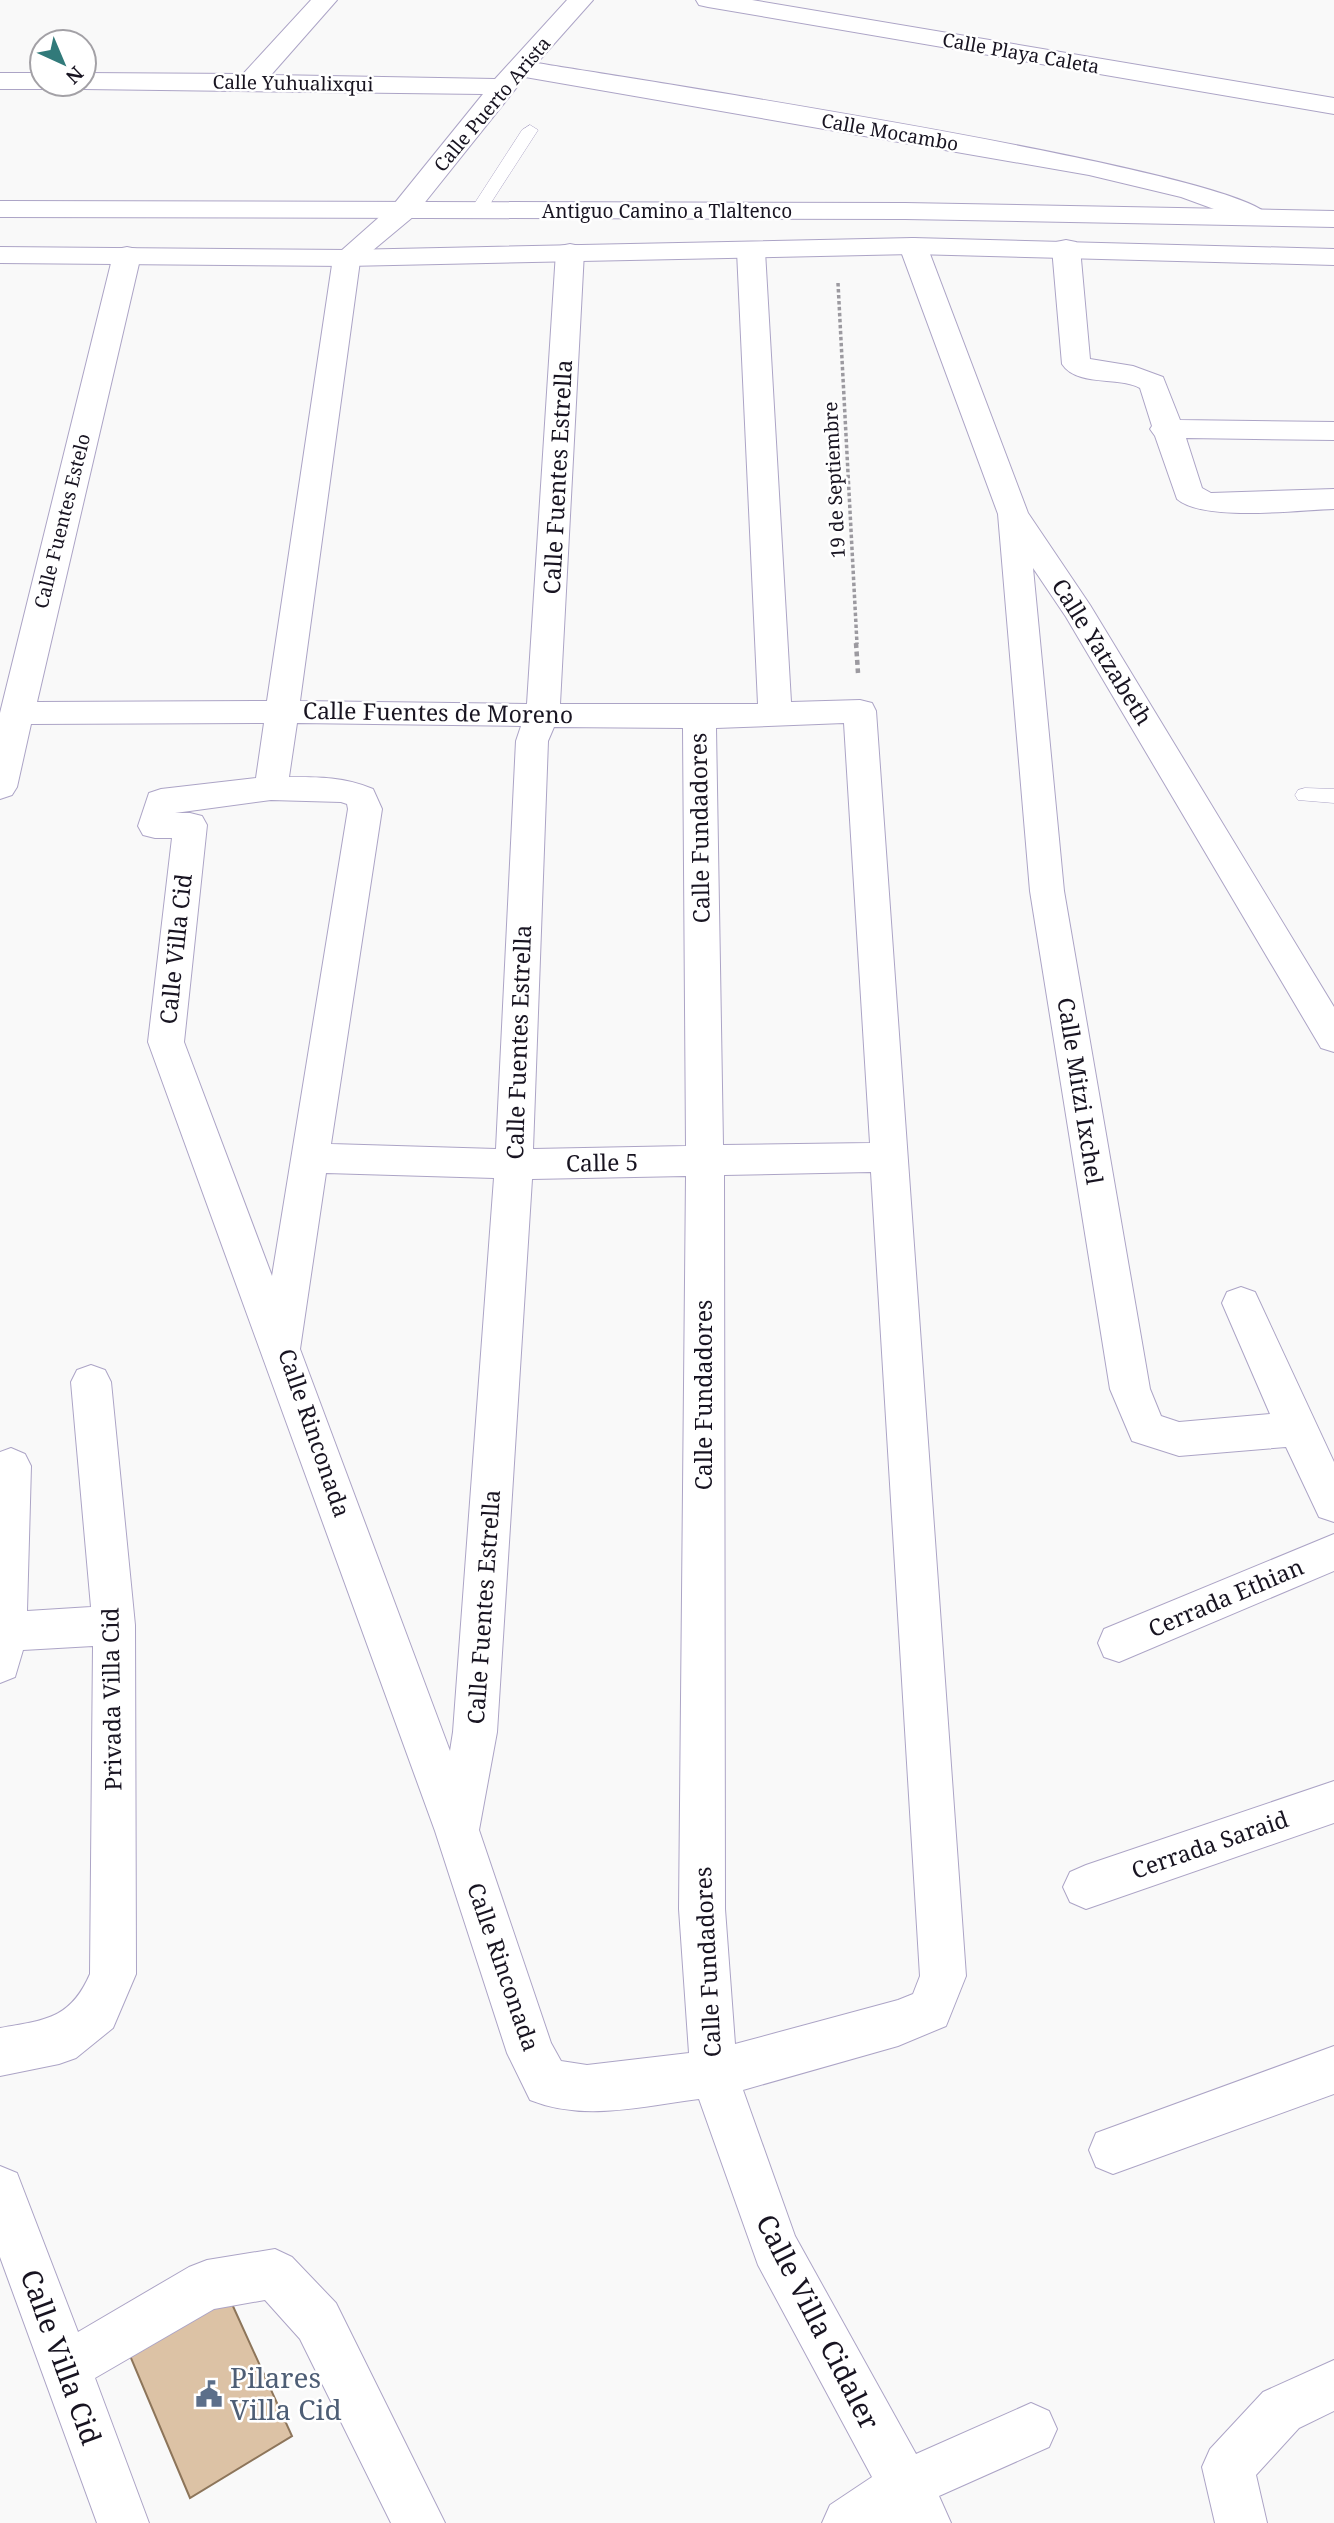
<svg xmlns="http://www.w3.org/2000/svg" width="1334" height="2523" viewBox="0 0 1334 2523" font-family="'Noto Serif',serif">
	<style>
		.building { fill: #dcc2a5; stroke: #8d755a; stroke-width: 2 }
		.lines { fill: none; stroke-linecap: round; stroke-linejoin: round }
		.lane-casing { stroke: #aca4c6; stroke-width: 1 }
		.street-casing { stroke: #aca4c6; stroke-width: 2 }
		.secondary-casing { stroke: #aca4c6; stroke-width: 2 }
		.path-far1 { stroke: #9c9aa0; stroke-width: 3.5; stroke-dasharray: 3.5 2.5; stroke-linecap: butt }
		.path { stroke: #9c9aa0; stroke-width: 4.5; stroke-dasharray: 5 3.5; stroke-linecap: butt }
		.lane { fill: #fff; fill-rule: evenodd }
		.street { fill: #fff; fill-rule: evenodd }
		.secondary { fill: #fff; fill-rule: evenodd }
		.labels { text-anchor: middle; stroke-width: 5; stroke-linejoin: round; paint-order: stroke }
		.far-street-label { font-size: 19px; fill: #181421; stroke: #fff }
		.street-label { font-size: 23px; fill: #181421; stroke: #fff }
		.near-street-label { font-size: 28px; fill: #181421; stroke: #fff }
		.near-service-label { font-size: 28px; fill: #4e5e75; stroke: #fff; text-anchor: start }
	</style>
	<rect width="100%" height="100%" fill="#f9f9f9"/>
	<!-- building -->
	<path class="building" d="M227 2293 292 2436 190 2498 128 2351Z"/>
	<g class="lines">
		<defs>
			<path id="lane" d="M530 125 538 130 485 212 483 215H471L469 212 522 130Z
				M1305 788 1334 789V803L1298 800 1295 795 1298 790Z"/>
			<path id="street" d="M311 0H337L271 75 495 79 567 0H593L537 63C632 79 1237 170 1269 216L1265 222 1255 224 1181 197 1089 175 525 77 414 216 360 261 300 701 527 704 556 252 560 246 570 244 580 246 584 252 560 704H758L737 251 741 245 751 243 761 245 765 251 791 702 860 700 872 703 876 711 966 1976 946 2026 898 2046 743 2090 795 2236 916 2454 1031 2403 1049 2411 1057 2429 1049 2447 939 2496 951 2523H822L830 2505 872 2477 758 2265 699 2099C643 2106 584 2122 530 2100L507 2053 435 1831 148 1042 172 838H155L143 835 138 826 149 793 161 789 256 778 264 723 31 724 17 787 12 795 0 799V713L113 255 117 249 127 247 137 249 141 255 37 702 267 701 333 258 394 204 483 94 84 89 73 84H84V73L243 74ZM297 723 521 726 516 741 496 1149 331 1144 382 809 373 789C345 777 319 777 289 777ZM844 723 870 1143 723 1145 716 728ZM554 727 683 728 686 1146 533 1149 548 741ZM271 800 341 802 347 804 348 809 272 1276 184 1042 207 825 202 816 190 813H175ZM871 1172 920 1976 913 1994 898 2000 735 2044 725 1909 724 1175ZM326 1173 494 1178 453 1732 450 1751 300 1349ZM686 1176 679 1909 689 2053 587 2065 561 2061 551 2043 479 1830 497 1732 532 1179Z
				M696 0H752L1334 98V114L708 7 699 5Z
				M0 73H42V84H53L42 89H0Z
				M913 238 923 240 927 246 1028 513 1090 605 1334 1007V1052L1321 1048 1066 617 1033 568 1064 891 1150 1389 1161 1416 1179 1422 1270 1414 1222 1303 1227 1292 1241 1287 1255 1292 1334 1462V1522L1319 1517 1286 1447 1179 1456 1132 1441 1110 1389 1030 891 998 514 899 246 903 240Z
				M1066 240 1076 242 1080 248 1090 359 1133 366 1163 377 1180 420 1334 422V440L1186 438 1202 488 1211 493 1334 489V509C1297 510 1204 522 1177 499L1155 436 1150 429 1152 426 1140 388C1118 376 1077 387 1062 364L1052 248 1056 242Z
				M91 1365 105 1370 111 1382 135 1625 136 1974 113 2028 76 2058 59 2064 0 2076V2028C44 2020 70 2020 90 1974L93 1646 23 1650 15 1677 0 1683V1452L11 1448 25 1454 31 1466 27 1611 91 1607 71 1382 77 1370Z
				M1334 1534V1571L1119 1662 1104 1657 1098 1643 1104 1629Z
				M1334 1781V1823L1086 1909 1070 1902 1063 1887 1070 1872 1086 1865Z
				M1334 2046V2094L1113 2174 1096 2167 1089 2150 1096 2133Z
				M0 2166 17 2173 78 2332 189 2267 207 2260 275 2249 292 2257 336 2303 445 2523H391L300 2339 265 2300 214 2309 95 2378 149 2523H97L0 2257Z
				M1334 2360V2411L1299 2428 1256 2475 1267 2523H1215L1202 2467 1210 2449 1263 2392Z"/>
			<path id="secondary" d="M0 201 905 203 1334 211V227L905 219 0 217Z
				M913 238 1334 249V265L913 254 347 266 0 263V247L347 250Z"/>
		</defs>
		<!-- lane casing -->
		<use href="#lane" class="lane-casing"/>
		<!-- street casing -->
		<use href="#street" class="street-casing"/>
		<!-- secondary casing -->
		<use href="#secondary" class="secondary-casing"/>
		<!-- path-far1 -->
		<path class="path-far1" d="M838 283 857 644"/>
		<!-- path -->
		<path class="path" d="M856 643 858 673"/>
		<!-- lane -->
		<use href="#lane" class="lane"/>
		<!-- street -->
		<use href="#street" class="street"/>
		<!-- secondary -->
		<use href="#secondary" class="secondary"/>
	</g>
	<!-- icons -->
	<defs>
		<symbol id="civic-bare" viewBox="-9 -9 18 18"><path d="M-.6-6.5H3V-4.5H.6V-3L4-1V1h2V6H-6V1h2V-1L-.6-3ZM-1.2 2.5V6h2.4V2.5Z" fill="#5c6f8a" stroke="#fff" stroke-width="2.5" paint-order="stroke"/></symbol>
	</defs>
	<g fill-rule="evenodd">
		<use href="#civic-bare" x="190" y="2375" width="38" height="38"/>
	</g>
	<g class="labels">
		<!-- far-street labels -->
		<g class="far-street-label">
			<text transform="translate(1021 53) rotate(10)" y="7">Calle Playa Caleta</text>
			<text transform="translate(293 83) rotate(1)" y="7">Calle Yuhualixqui</text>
			<text transform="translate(492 104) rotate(-50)" y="7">Calle Puerto Arista</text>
			<text transform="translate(890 132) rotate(10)" y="7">Calle Mocambo</text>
			<text x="667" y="218">Antiguo Camino a Tlaltenco</text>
			<text transform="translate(834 480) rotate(-93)" y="7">19 de Septiembre</text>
			<text transform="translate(62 521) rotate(-76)" y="7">Calle Fuentes Estelo</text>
		</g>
		<!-- street labels -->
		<g class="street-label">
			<text transform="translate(558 477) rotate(-87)" y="8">Calle Fuentes Estrella</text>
			<text transform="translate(1102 652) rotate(58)" y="8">Calle Yatzabeth</text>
			<text transform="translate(438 713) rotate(1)" y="8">Calle Fuentes de Moreno</text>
			<text transform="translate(700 828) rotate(-91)" y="8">Calle Fundadores</text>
			<text transform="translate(176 949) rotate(-84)" y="8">Calle Villa Cid</text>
			<text transform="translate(519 1042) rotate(-88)" y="8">Calle Fuentes Estrella</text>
			<text transform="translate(1080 1091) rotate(81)" y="8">Calle Mitzi Ixchel</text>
			<text transform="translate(602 1163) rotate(-1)" y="8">Calle 5</text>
			<text transform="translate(704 1395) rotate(-90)" y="8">Calle Fundadores</text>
			<text transform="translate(314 1433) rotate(71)" y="8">Calle Rinconada</text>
			<text transform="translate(1226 1598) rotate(-23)" y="8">Cerrada Ethian</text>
			<text transform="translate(484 1607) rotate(-86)" y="8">Calle Fuentes Estrella</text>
			<text transform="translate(112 1699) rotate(-91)" y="8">Privada Villa Cid</text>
			<text transform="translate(1210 1845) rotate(-19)" y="8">Cerrada Saraid</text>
			<text transform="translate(708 1962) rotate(-93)" y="8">Calle Fundadores</text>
			<text transform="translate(503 1967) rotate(71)" y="8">Calle Rinconada</text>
		</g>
		<!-- near-street labels -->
		<g class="near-street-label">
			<text transform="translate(818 2322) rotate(63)" y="10">Calle Villa Cidaler</text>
			<text transform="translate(61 2357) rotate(70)" y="10">Calle Villa Cid</text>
		</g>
		<!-- near-service labels -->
		<g class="near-service-label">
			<text x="230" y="2388">Pilares<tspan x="230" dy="32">Villa Cid</tspan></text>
		</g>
	</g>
	<!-- north arrow -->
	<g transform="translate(63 63) rotate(136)"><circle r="33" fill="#ffffff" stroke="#a3a1a6" stroke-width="2"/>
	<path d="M0-5L12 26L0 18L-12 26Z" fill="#317a7a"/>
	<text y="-10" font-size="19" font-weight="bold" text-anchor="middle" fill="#181421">N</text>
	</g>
</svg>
